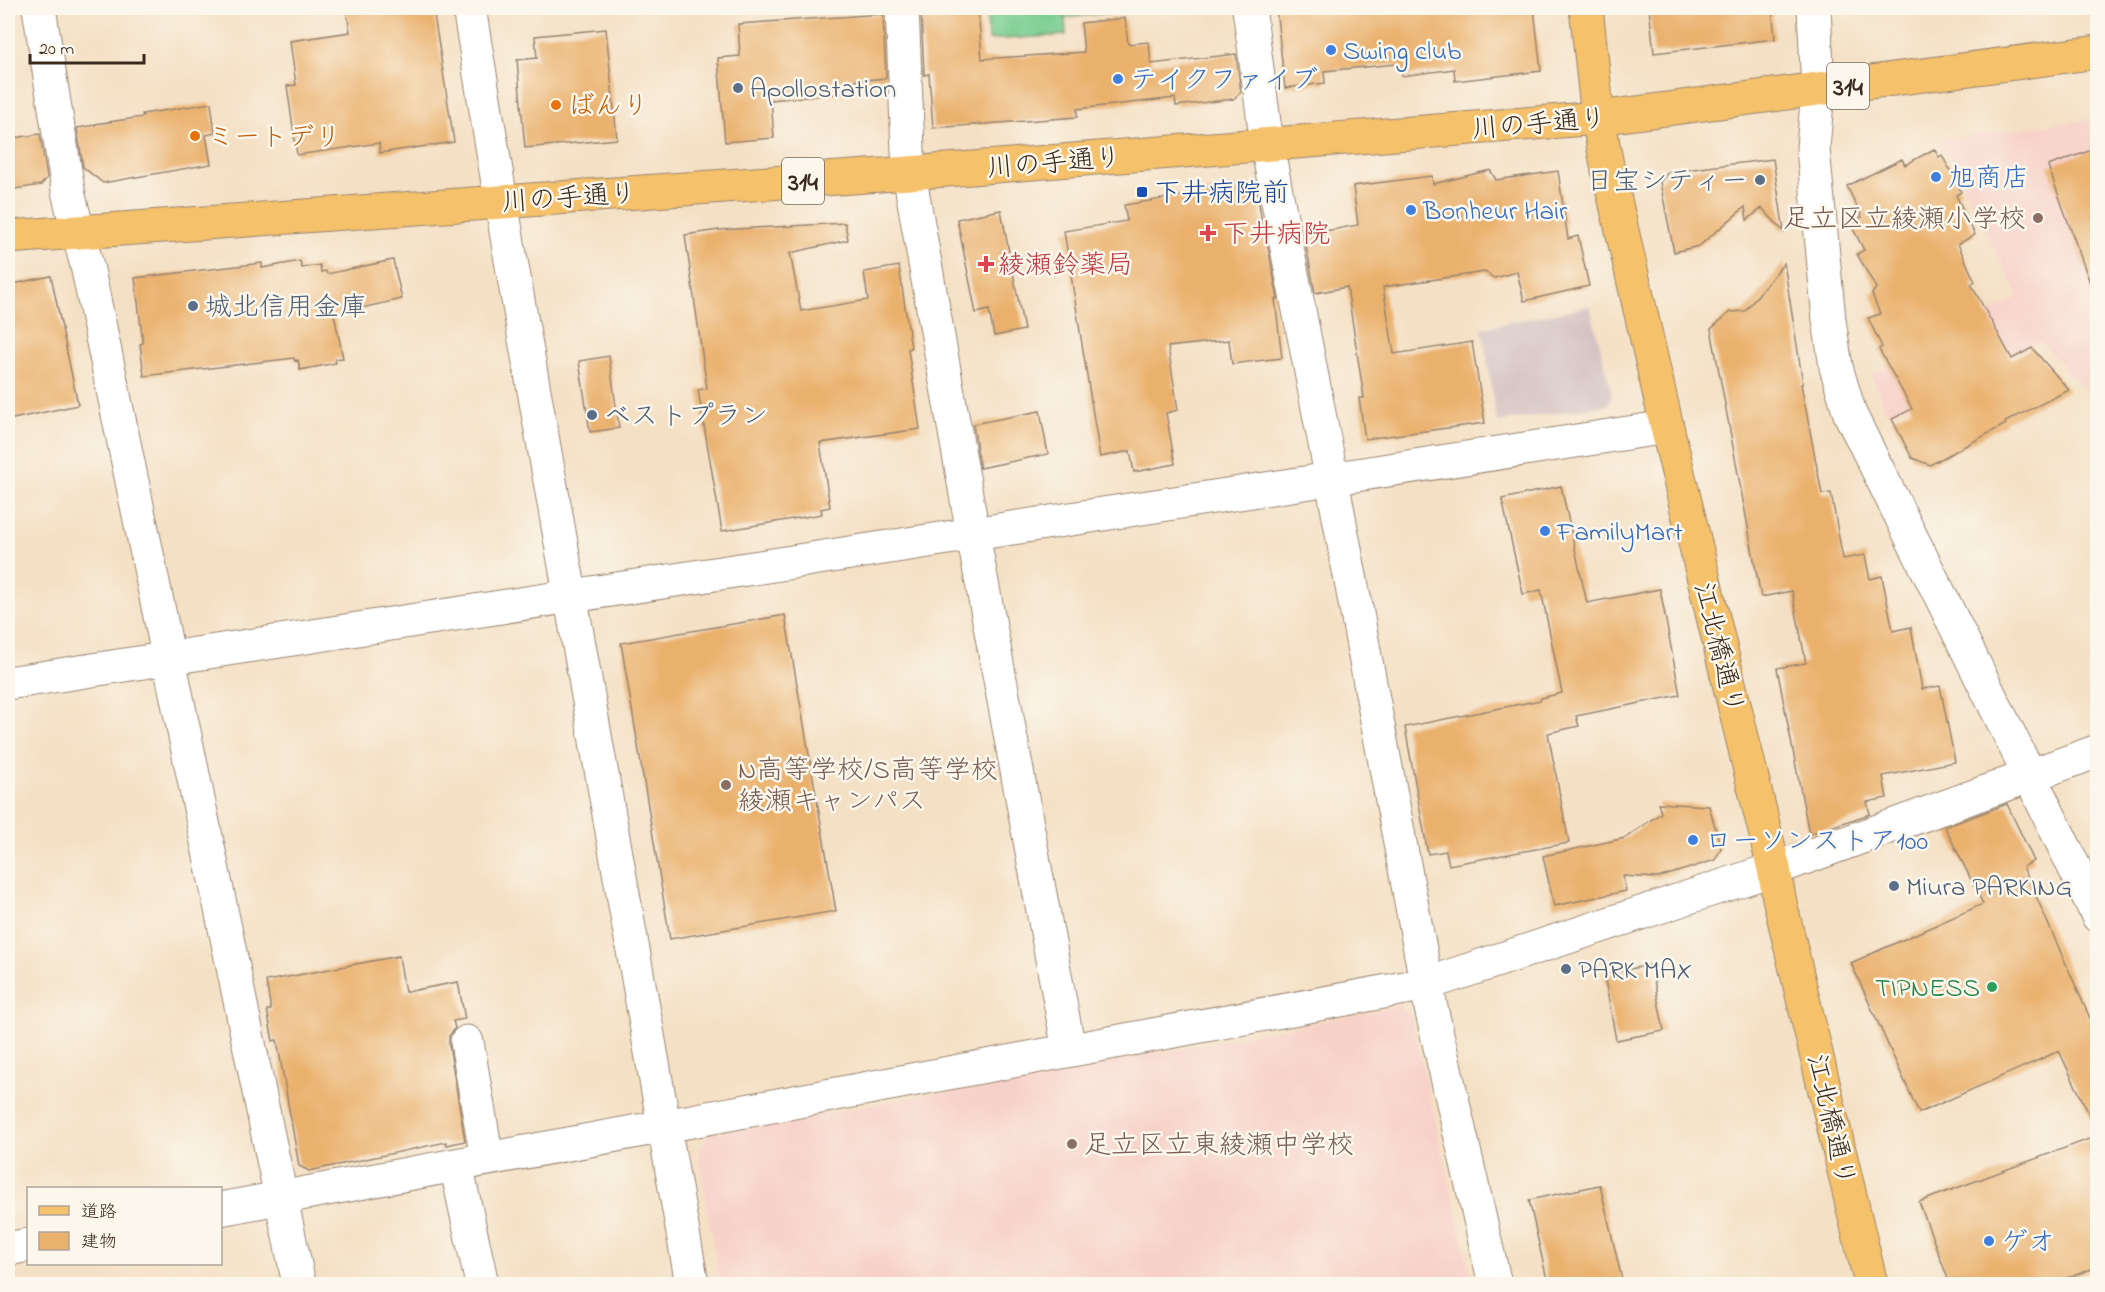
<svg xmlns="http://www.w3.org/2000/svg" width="2105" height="1292" viewBox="0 0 2105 1292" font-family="'Indie Flower','Klee One',sans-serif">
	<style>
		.built { fill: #f7d1c8 }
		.industrial { fill: #d2bfc0 }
		.green { fill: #78cd91; stroke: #5a7c58; stroke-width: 1.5 }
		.building { fill: #eab16d }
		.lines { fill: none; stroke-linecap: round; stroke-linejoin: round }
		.minor-casing { stroke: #988571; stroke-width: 35 }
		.major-casing { stroke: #988571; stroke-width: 35 }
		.minor { stroke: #fff; stroke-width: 33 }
		.major { stroke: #f5c16b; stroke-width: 33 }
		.shop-dot { fill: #3f7fe0; stroke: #fbf7ec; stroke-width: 2 }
		.service-dot { fill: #5c6f8a; stroke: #fbf7ec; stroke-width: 2 }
		.food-dot { fill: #e8710a; stroke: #fbf7ec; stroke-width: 2 }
		.transit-dot { fill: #1a4fb4; stroke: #fbf7ec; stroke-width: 2 }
		.education-dot { fill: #8d6e63; stroke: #fbf7ec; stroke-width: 2 }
		.health-dot { fill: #e0444e; stroke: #fbf7ec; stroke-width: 2 }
		.leisure-dot { fill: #2e9e5b; stroke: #fbf7ec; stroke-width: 2 }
		.labels { text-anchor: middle; stroke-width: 5; stroke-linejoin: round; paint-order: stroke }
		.shield { fill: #fbf7ec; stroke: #75685c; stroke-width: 1.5 }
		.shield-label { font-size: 26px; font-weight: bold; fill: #3b2a1e }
		.shop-label { font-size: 27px; fill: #366cbe; stroke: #fbf7ec; text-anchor: start }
		.service-label { font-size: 27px; fill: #4e5e75; stroke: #fbf7ec; text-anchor: start }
		.food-label { font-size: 27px; fill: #c56008; stroke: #fbf7ec; text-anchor: start }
		.street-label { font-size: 27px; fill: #3b2a1e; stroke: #fbf7ec }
		.transit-label { font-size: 27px; fill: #164399; stroke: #fbf7ec; text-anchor: start }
		.education-label { font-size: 27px; fill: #785e54; stroke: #fbf7ec; text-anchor: start }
		.health-label { font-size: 27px; fill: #be3a42; stroke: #fbf7ec; text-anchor: start }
		.leisure-label { font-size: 27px; fill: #27864d; stroke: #fbf7ec; text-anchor: end }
	</style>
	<rect width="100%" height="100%" fill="#fbf7ec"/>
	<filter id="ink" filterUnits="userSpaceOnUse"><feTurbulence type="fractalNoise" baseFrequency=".0167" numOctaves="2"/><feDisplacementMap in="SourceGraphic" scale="12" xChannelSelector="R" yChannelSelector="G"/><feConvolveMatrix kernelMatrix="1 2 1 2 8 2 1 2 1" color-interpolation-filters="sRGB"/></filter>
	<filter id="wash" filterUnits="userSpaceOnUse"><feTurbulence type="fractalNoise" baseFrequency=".008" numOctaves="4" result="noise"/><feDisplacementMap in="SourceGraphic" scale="24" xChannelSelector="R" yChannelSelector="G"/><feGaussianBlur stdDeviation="1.35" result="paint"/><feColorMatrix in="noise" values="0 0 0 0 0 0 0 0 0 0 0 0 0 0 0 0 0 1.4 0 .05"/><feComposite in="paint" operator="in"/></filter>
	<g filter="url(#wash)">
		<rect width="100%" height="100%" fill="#f4e0c4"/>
		<!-- built -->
		<path class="built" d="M2097 118V418L2083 387 2040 341 1888 415 1871 375 2019 297 1939 140Z
			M1397 1006 1411 1015 1473 1284H720L698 1154 709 1134 1172 1050Z"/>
		<!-- industrial -->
		<path class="industrial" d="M1590 306 1612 394 1608 405 1497 422 1482 328Z"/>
		<!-- green -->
		<path class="green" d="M986 8H1147L1065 18 1066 35 989 40Z"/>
		<g id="blocks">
			<!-- building -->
			<path class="building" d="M346 8H433L454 142 380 153 379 143 297 155 287 86 296 85 290 41 350 32Z
				M924 8H978L982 59 1084 52 1081 23 1125 18 1128 44 1149 42 1151 64 1236 54 1241 92 1234 99 1176 106 1175 98 1077 109V117L933 128 929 74 924 75 921 11H924Z
				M1276 8H1534L1541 71 1455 81 1454 69 1402 76 1401 67 1396 68V64L1324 71 1325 83 1285 88Z
				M1649 8H1772L1775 39 1654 53Z
				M883 14 886 78 855 81 856 92 771 100 774 138 725 142 718 58 740 56 738 24Z
				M606 29 617 139 525 148 517 60 537 58 535 36Z
				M211 103 215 133 206 135 211 164 103 183 83 167 77 128 95 125V124L143 117 142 114Z
				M40 134 47 178 41 185 8 190V139Z
				M2097 148V291H2093L2048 166Z
				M1934 149 1939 157 1942 155 1961 192 1956 195 1975 235 1958 244 1975 282 1971 284 2012 359 2032 348 2069 390 2005 422 2006 424 1930 465 1912 458 1892 419 1912 409 1879 349 1882 347 1868 318 1880 314 1872 294 1876 288 1857 254 1864 250 1850 223 1862 217 1847 186 1902 159 1905 165Z
				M1773 159 1784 232 1762 208 1747 220 1745 207 1699 246 1674 252 1660 182 1668 172Z
				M1490 170 1496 180 1558 171 1568 239 1578 236 1589 286 1524 301 1517 272 1494 278 1485 272 1383 287 1394 354 1472 342 1485 423 1365 439 1359 398H1364L1347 287 1315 293 1304 235 1358 225 1353 186 1432 176 1433 184Z
				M1256 184 1265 242H1267L1278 299H1275L1282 358 1232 364 1229 340 1168 347 1178 410 1166 413 1175 464 1134 472 1130 451 1100 457 1064 231 1127 221 1124 205Z
				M1001 210 1024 330 994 336 989 310 976 313 957 219Z
				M845 223 848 240 790 253 801 311 868 300 864 272 899 266 911 348 908 349 920 429 820 443 830 507 821 509 822 514 722 531 698 390 707 388 685 235 719 230Z
				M393 260 402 299 334 314 343 358 335 359 336 363 300 370 298 360 295 361 294 358 144 376 140 344 143 343 135 278 262 263V268L300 261 302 268 320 265 321 272 326 271 327 274Z
				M1784 263 1803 384H1801L1822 494 1831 493 1843 559 1865 555 1870 579 1882 576 1893 631 1911 627 1922 689 1940 686 1955 762 1883 776 1887 798 1867 802 1870 814 1809 834 1777 668 1806 663 1792 591 1761 597 1711 329 1730 312 1745 311Z
				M51 276 78 405 8 420V285Z
				M609 356 619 428 590 432 579 361Z
				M1040 411 1048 454 980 468 973 424Z
				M1561 486 1587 603 1660 589 1680 695 1576 716 1579 726 1548 733 1569 843 1449 865 1446 851 1428 854 1405 727 1541 700V698L1562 693 1541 590 1523 594 1502 499Z
				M785 615 836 911 670 939 621 643Z
				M1658 803 1709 806 1721 848 1715 860 1658 878 1623 876 1626 891 1554 906 1543 856 1625 838 1661 813Z
				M2007 804 2034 861 2023 867 2097 1034V1131L2059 1051 1919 1113 1851 963 1983 904 1945 827Z
				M399 956 405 992 458 982 465 1019 453 1021 455 1028 449 1036V1045L465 1141 447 1145 446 1142 309 1171 299 1166 277 1040 273 1041 267 1010H271L266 981Z
				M1651 965 1664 1031 1616 1040 1604 974Z
				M2097 1136V1267L2050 1284H1950L1919 1202Z
				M1600 1185 1623 1284H1548L1529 1200Z"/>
		</g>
	</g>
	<g filter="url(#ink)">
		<use href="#blocks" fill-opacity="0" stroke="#988571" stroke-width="1.5"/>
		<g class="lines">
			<defs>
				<path id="minor" d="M39 8 69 196 88 270 299 1284
					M469 8 509 249 692 1284
					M902 8 909 173 977 556 1069 1050
					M1249 8 1267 145 1332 480 1431 1008 1495 1284
					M1814 8 1818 90 1813 148 1829 320 1836 367 1850 414 2029 774 2098 916
					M8 683 1667 427
					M467 1042 487 1159
					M456 1165 482 1284
					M220 1209 1426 984 1774 869 2098 751
					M8 1249 28 1245"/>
				<path id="major" d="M1586 8 1598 118 1607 165 1667 427 1774 869 1779 898 1871 1284
					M8 237 909 173 1598 118 2098 52"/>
			</defs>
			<!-- minor casing -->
			<use href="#minor" class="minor-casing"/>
			<!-- major casing -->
			<use href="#major" class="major-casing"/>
			<!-- minor -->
			<use href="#minor" class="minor"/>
			<!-- major -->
			<use href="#major" class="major"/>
		</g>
	</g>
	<!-- markers -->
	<g class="shop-dot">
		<circle cx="1331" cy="50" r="6"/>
		<circle cx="1118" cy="79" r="6"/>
		<circle cx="1936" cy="177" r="6"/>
		<circle cx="1411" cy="210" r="6"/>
		<circle cx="1545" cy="531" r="6"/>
		<circle cx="1693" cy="840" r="6"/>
		<circle cx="1989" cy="1241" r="6"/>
	</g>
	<g class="service-dot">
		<circle cx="738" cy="88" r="6"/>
		<circle cx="1760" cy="180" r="6"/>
		<circle cx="193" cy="306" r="6"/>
		<circle cx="592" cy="415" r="6"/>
		<circle cx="1894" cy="886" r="6"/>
		<circle cx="1566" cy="969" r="6"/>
	</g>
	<g class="food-dot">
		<circle cx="556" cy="105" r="6"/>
		<circle cx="195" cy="136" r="6"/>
	</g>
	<rect class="transit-dot" x="1136" y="186" width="12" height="12" rx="3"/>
	<g class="education-dot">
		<circle cx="2038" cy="218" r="6"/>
		<circle cx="726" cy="785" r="6"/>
		<circle cx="1072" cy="1144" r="6"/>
	</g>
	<g class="health-dot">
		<path d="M1205 224h6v6h6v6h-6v6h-6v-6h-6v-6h6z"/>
		<path d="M983 255h6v6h6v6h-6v6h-6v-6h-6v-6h6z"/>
	</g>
	<circle class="leisure-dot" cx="1992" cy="987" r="6"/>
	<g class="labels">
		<!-- shield labels -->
		<g class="shield">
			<rect x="1827" y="63" width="42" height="46" rx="4.5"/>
			<rect x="782" y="158" width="42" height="46" rx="4.5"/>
		</g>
		<g class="shield-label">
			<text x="1848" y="95">314</text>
			<text x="803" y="190">314</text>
		</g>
		<!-- shop labels -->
		<g class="shop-label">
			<text x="1343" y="59">Swing club</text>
			<text x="1130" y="88">テイクファイブ</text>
			<text x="1948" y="186">旭商店</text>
			<text x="1423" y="219">Bonheur Hair</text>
			<text x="1557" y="540">FamilyMart</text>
			<text x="1705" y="849">ローソンストア100</text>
			<text x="2001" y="1250">ゲオ</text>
		</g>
		<!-- service labels -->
		<g class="service-label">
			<text x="750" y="97">Apollostation</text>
			<text x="1748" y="189" text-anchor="end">日宝シティー</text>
			<text x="205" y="315">城北信用金庫</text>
			<text x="604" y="424">ベストプラン</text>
			<text x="1906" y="895">Miura PARKING</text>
			<text x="1578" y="978">PARK MAX</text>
		</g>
		<!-- food labels -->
		<g class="food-label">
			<text x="568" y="114">ばんり</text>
			<text x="207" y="145">ミートデリ</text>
		</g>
		<!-- street labels -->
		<g class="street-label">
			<text transform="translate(1539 123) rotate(-5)" y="9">川の手通り</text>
			<text transform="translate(1054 162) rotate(-5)" y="9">川の手通り</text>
			<text transform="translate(569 197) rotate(-4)" y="9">川の手通り</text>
			<text transform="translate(1720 648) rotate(76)" y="9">江北橋通り</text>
			<text transform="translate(1832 1120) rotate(77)" y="9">江北橋通り</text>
		</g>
		<!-- transit labels -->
		<g class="transit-label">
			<text x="1154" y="201">下井病院前</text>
		</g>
		<!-- education labels -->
		<g class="education-label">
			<text x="2026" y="227" text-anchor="end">足立区立綾瀬小学校</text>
			<text x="738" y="778">N高等学校/S高等学校<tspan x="738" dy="31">綾瀬キャンパス</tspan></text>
			<text x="1084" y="1153">足立区立東綾瀬中学校</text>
		</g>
		<!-- health labels -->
		<g class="health-label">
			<text x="1222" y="242">下井病院</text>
			<text x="998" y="273">綾瀬鈴薬局</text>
		</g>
		<!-- leisure labels -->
		<g class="leisure-label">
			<text x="1980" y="996">TIPNESS</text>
		</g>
	</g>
	<!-- margin -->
	<rect width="2105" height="1292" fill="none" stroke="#fbf7ec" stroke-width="30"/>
	<!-- legend -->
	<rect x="27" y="1187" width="195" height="78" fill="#fbf7ec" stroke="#aea59a" stroke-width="1.5"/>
	<rect x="39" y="1206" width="30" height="9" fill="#f5c16b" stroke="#aea59a" stroke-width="1.5"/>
	<text x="81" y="1217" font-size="18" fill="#3b2a1e">道路</text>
	<rect x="39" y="1232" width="30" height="18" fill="#eab16d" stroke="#aea59a" stroke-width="1.5"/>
	<text x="81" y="1247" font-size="18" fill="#3b2a1e">建物</text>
	<!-- scale -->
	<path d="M30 54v9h114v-9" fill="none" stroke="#3b2a1e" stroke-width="3"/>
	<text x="39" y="54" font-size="18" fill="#3b2a1e" stroke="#fbf7ec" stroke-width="4.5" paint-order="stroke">20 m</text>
</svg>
